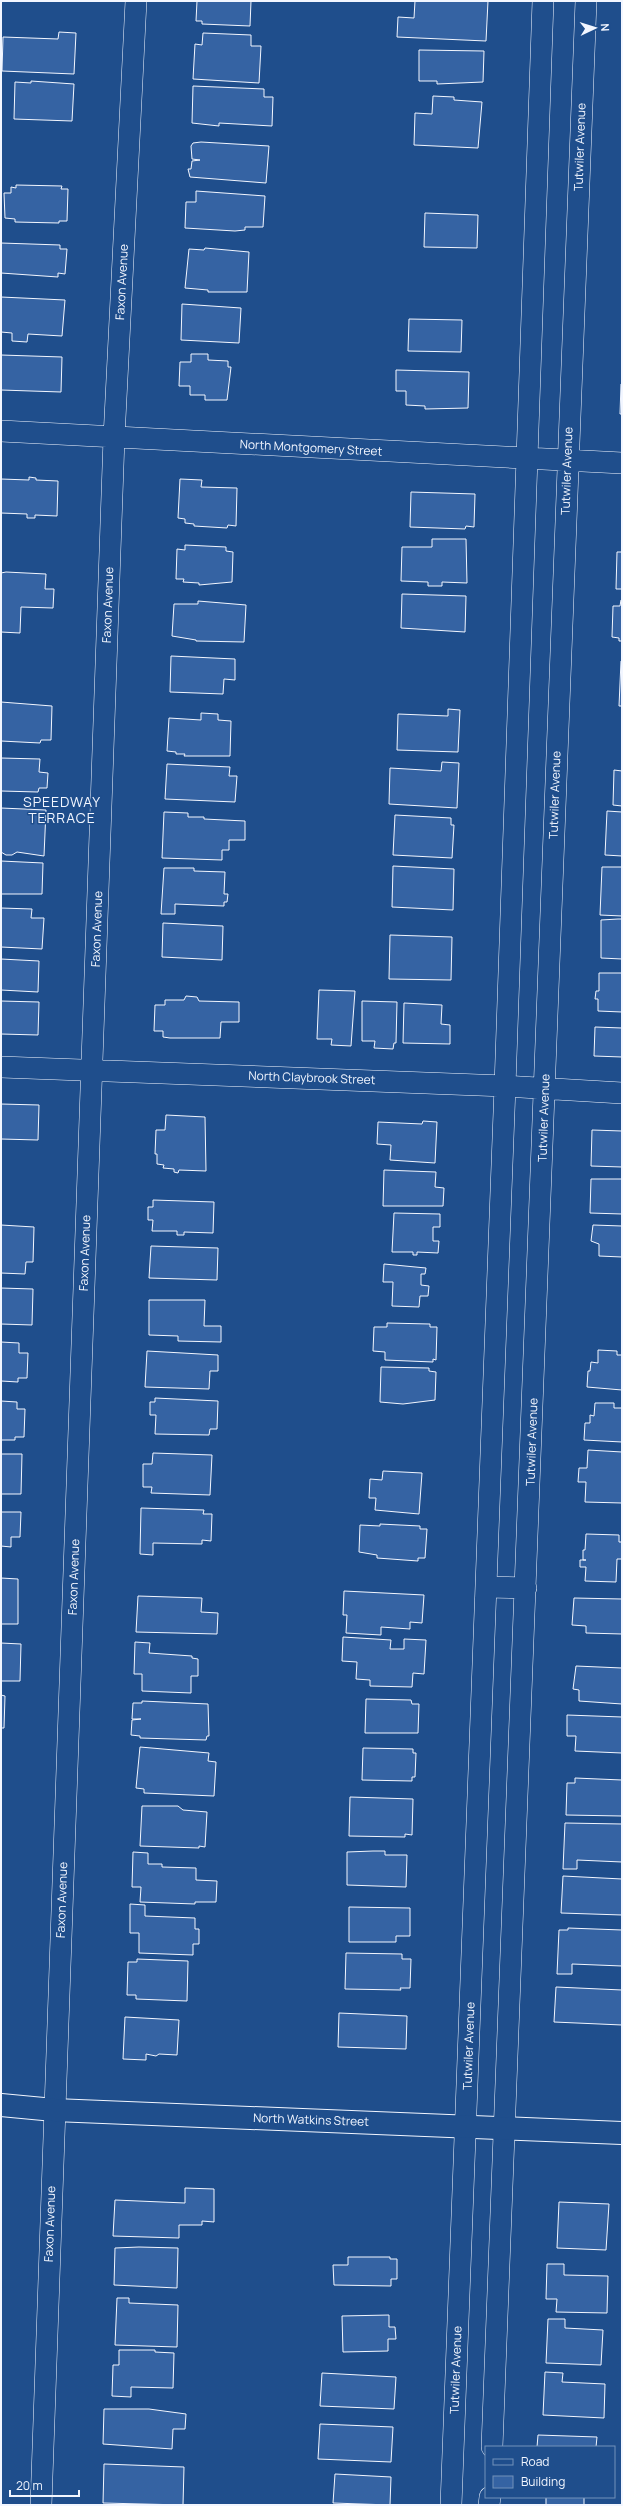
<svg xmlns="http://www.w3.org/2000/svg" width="623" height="2506" viewBox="0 0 623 2506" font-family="Manrope,sans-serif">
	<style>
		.building { fill: #3563a3; stroke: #f2f6ff }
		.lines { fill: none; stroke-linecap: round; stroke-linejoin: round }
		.street-casing { stroke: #f2f6ff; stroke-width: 22 }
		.secondary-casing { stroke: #f2f6ff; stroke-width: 24 }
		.street { stroke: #1f4e8c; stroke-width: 21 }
		.secondary { stroke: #1f4e8c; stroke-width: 22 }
		.labels { text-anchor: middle; stroke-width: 3; stroke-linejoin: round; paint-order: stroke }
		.street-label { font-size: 12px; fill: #f2f6ff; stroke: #1f4e8c }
		.quarter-label { font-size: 14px; letter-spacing: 1px; fill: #f2f6ff; stroke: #1f4e8c }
	</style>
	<rect width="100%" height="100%" fill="#1f4e8c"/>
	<!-- building -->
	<path class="building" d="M197 1H251L250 26 202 24V21H196Z
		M415 1H488L486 41 397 37 398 17 414 18Z
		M59 32 76 33 74 74 2 71 3 37 58 39Z
		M203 33 251 35V46H261L259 83 193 79 195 44 202 45Z
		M419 50 484 51 483 82 437 84V81H419Z
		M31 81 74 84 72 121 14 119 15 82 31 83Z
		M193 86 264 89V97H273L272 126 219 123V126L192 123Z
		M433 96 454 97V100L482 102 478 148 414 145 415 113 432 114Z
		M201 142 269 146 266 183 190 177 188 169H191L192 161 200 160 192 159 191 146 193 143Z
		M16 185 62 186 61 189H68L67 221H59V223L15 222V219L5 218 4 193H11V187L16 188Z
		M196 191 265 196 263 227H245V230L235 231 185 228 186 202H196Z
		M425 213 478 215 477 248 424 247Z
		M1 243 60 245V249H67L65 274 58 273V277L1 273Z
		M205 248 249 252 247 292H208V290L185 288 189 249 204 250Z
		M1 297 65 300 62 336 28 334 27 342 12 341V333L1 332Z
		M182 304 241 308 239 343 181 340Z
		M409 319 462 320 461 352 408 351Z
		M191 354H208V360L228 361V367H231L227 400H205V395H190V386H179L180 362H191Z
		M1 355 62 357 61 392 1 390Z
		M396 370 469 372 468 408 425 409V406L406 405V391H396Z
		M621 384H622V414H620Z
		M29 477 36 478V480L58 481 57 516 35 515V518H27V514L1 513V479L29 480Z
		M180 479 202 480 201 487 237 488 236 526 228 525 227 528 194 526V524L185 523V519L178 518Z
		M411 492 475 494 474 527 466 526 465 529 410 527Z
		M432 539H466L467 583 442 582V586H428V582L401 581 402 547H432Z
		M185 545 226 547V551L233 552 232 582 199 585V583L183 582 184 579H176L177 549 185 550Z
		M617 552H622V589H616Z
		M6 572 46 574 45 589H54L53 608 21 607 20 633 1 632V573Z
		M402 594 466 596 465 632 401 628Z
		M621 600H622V641H619V638L612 637 613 606H620Z
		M198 601 246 605 244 642 196 641V640L172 636 174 604H198Z
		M171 656 235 659V680L224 679 223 694 170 692Z
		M621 661H622V706H619Z
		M1 702 52 706 51 740H41L40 743 1 741Z
		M448 709 460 710 458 752 397 750 398 714 448 716Z
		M201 713 218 714V720L231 721 230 756H184L185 754H176V752L167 751 169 718 201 720Z
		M1 758 40 759 39 772 48 773 47 788H39L38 792 1 791Z
		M442 762 459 763 457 808 389 804 390 768 441 771Z
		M167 764 230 767 229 776H237L235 802 165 799Z
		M614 770 622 771V806L613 805Z
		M1 808 46 810 44 856 17 852 12 855H6L1 852Z
		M607 811 622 812V856L605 855Z
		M164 812 188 813V817H204V819L245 821V840H229V850H222V860L162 858Z
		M395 815 451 818V825H454L452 858 393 855Z
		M1 861 43 863 42 894H1Z
		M393 866 454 869 453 910 392 907Z
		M602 867H622V916L600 915Z
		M164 868H194V871L225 872 224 894H228L227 902H224V906L175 904V914H161Z
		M1 908 32 909 31 918H44L42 949 1 947Z
		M618 919H622V959L601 958V920Z
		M163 923 223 926 222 960 162 957Z
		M390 935 452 937 451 980 389 979Z
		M1 959 39 961 38 992 1 990Z
		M599 973H622V1012L598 1011V999H595L596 991H599Z
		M319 990 355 991 351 1046 331 1045 332 1039H317Z
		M186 996 197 997 199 1001 239 1002V1022H221L220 1038H170L163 1037V1031H154L155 1005H165V1000H184Z
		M1 1001 39 1002 38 1035 1 1034Z
		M362 1001 397 1002 396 1043H394L393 1049 374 1048 375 1041H362Z
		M404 1003 442 1005 441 1024 450 1025V1044L403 1043Z
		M595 1027 622 1028V1057L594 1056Z
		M1 1104 39 1105 38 1140 1 1139Z
		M166 1115 205 1117 206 1171 179 1170 178 1173 174 1172V1169L163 1168 164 1165 157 1164V1154H155L156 1130H165Z
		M423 1121 437 1122 435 1163 390 1160 391 1145 377 1144 378 1122 422 1124Z
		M592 1130 622 1131V1167L591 1166Z
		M384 1170 436 1172 435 1187 444 1188 443 1206H383Z
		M591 1179H622V1214L590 1213Z
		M153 1200 214 1202 213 1233 184 1232V1235H177V1231H152L153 1220H148V1207H153Z
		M394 1213 440 1214V1227H433V1241H439L438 1253 417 1252V1255H413V1252H392Z
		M1 1225 34 1227 33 1262H26L25 1274 1 1273Z
		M593 1225 622 1226V1257L599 1256V1244L591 1241Z
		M151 1246 218 1248 217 1280 149 1278Z
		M384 1264 426 1268 425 1274H421V1285L429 1286 428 1296H420L419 1307 392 1306 393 1282H383Z
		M1 1288 33 1289 32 1325 1 1324Z
		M149 1300H205L204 1326H221V1342L178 1341V1336L149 1335Z
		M387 1323 430 1324V1327H437L436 1360 433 1359V1362L385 1360V1352L373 1351 374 1327H387Z
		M1 1342 19 1343V1353H28L27 1378H18V1382L1 1381Z
		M598 1350 617 1351V1355H622V1390L587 1387 588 1371H590L591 1362 598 1363Z
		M147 1351 218 1355V1371H210L209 1389 145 1387Z
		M381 1367 429 1368V1371L436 1372 435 1400 403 1404 380 1402Z
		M155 1398 218 1401 217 1429H210L209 1435 155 1434 156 1415H150V1402H155Z
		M1 1401 17 1402V1409H25L24 1437H15V1440H1Z
		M595 1403H614V1408H622V1442L584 1440 585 1423H590V1415L594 1416Z
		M588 1450 622 1452V1503L585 1502 586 1482H578L579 1468H587Z
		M153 1453 212 1455 210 1495 151 1493 152 1487H143V1464H152Z
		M1 1454H22L21 1494H1Z
		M383 1471 422 1473 419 1514 375 1510 376 1498H369L370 1479 382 1480Z
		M141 1508 204 1510 203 1514H212L211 1541 202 1540V1544L153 1543V1555L140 1554Z
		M1 1512H21L20 1537H11V1547L1 1546Z
		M380 1524 420 1526V1529H427L425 1558H418V1561L377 1558V1555L359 1552 360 1525 380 1526Z
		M586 1534 619 1535V1542H622V1559H617L616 1582 585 1581 586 1567H580V1560H586H583V1550H585Z
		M1 1578 18 1579V1624H1Z
		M344 1591 424 1595 422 1623 410 1622V1629L381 1627V1635L346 1633 347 1615H343Z
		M138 1596 202 1598 201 1612 218 1613 217 1634 136 1632Z
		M574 1598 622 1599V1634L586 1633V1626L572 1625Z
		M343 1637 391 1640 390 1649H404V1639L426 1640 424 1674 413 1673 412 1687 370 1686V1680L356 1679 357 1662 342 1661Z
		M135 1642 150 1643 149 1653 192 1656V1658L198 1659V1676H191V1693L142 1691V1674H134Z
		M1 1643 21 1644 20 1681H1Z
		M576 1666 622 1668V1704L579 1701V1690L573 1689Z
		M1 1695 5 1696 4 1728H1Z
		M366 1699 411 1700 412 1704H419L418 1733H365Z
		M142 1701 208 1704 209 1736H207L206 1740 140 1738V1736L131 1735 132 1720 141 1719H132L133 1703H142Z
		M567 1715 622 1717V1753L575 1751 576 1736H567Z
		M140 1747 209 1753 208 1761 216 1762 214 1796 144 1793V1789L136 1788Z
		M363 1748 413 1749V1753H416L415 1777H412V1781L362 1780Z
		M575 1778 622 1780V1816L566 1815 567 1783H575Z
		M350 1797 413 1799 412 1835 405 1834V1837L349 1836Z
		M142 1806H178L183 1810 207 1812 205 1847 199 1846V1848L140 1846Z
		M565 1823 622 1824V1862L577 1860V1869H563Z
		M373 1851H385V1855H407L406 1887 347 1885V1852Z
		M133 1852 148 1853V1864H162V1867L196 1868V1880L217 1881 216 1902H195V1904L140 1902 141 1887H132Z
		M563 1876 622 1879V1915L561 1913Z
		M130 1904 145 1905V1916L195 1918V1929H199V1944H193V1955L139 1953V1933H130Z
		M349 1907 410 1908V1936H396V1942H349Z
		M568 1928 622 1930V1966L572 1964V1974H557L559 1930H568Z
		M346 1953 402 1954V1959H411L410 1988H400L401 1990 345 1989Z
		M137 1959 188 1961 187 2001 136 1999V1995H127L128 1962H137Z
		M556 1987 622 1990V2025L554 2022Z
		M339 2013 407 2016 406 2049 338 2047Z
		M125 2017 179 2020 177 2055 159 2054 156 2056 146 2054V2060L123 2059Z
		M185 2188 214 2189V2222L202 2221V2225H179V2238L113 2236 115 2200 185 2203Z
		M559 2202 609 2204 606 2250 557 2248Z
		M139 2247 178 2248 177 2288 114 2285 115 2248Z
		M348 2257H390V2259H397V2279H391V2286L334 2285 333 2265H348Z
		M547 2264H564V2275L608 2276 607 2313 556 2312 557 2299H546Z
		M117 2298H129V2303L178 2305 177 2347 115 2345Z
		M389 2315V2327H395L396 2339H388V2351L343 2352 342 2316Z
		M548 2319H565V2328L603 2330 601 2365 546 2363Z
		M119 2350H155V2352L174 2353 173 2388 131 2387V2397L112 2396 113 2365H119Z
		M545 2372 563 2373 562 2382 605 2384 604 2418 543 2415Z
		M322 2373 396 2377 394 2409 320 2406Z
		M104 2409H149L186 2414 185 2429H173L172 2449 103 2444Z
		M320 2424 393 2427 391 2462 318 2459Z
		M538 2435 597 2437 596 2447H537Z
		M104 2464 184 2467 183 2505 103 2503Z
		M335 2474 391 2477 390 2505 333 2503Z
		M546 2497H584V2505H546Z"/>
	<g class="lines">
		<defs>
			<path id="street" d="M1 431 622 463
				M1 1067 505 1086 622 1093
				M486 1587 526 1588
				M492 2447 586 1
				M41 2505 114 438 136 1
				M451 2505 505 1086 543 1
				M489 2505 490 2497"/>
			<path id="secondary" d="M1 2105 54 2110 622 2133"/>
		</defs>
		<!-- street casing -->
		<use href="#street" class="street-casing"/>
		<!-- secondary casing -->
		<use href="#secondary" class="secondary-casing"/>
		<!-- street -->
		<use href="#street" class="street"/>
		<!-- secondary -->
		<use href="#secondary" class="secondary"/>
	</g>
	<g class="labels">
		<!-- street labels -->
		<g class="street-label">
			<text transform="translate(580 147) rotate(-88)" y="4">Tutwiler Avenue</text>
			<text transform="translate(122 282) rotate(-87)" y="4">Faxon Avenue</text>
			<text transform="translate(311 448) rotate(3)" y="4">North Montgomery Street</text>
			<text transform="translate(567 471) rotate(-88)" y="4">Tutwiler Avenue</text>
			<text transform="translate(108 605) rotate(-88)" y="4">Faxon Avenue</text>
			<text transform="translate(555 795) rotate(-88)" y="4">Tutwiler Avenue</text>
			<text transform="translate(97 929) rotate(-88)" y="4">Faxon Avenue</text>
			<text transform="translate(312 1078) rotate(2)" y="4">North Claybrook Street</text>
			<text transform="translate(544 1118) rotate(-88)" y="4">Tutwiler Avenue</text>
			<text transform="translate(85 1253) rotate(-88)" y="4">Faxon Avenue</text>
			<text transform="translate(532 1442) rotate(-88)" y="4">Tutwiler Avenue</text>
			<text transform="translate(74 1577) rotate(-88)" y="4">Faxon Avenue</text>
			<text transform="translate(62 1900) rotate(-88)" y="4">Faxon Avenue</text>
			<text transform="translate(469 2046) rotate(-88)" y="4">Tutwiler Avenue</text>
			<text transform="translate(311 2120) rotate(2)" y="4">North Watkins Street</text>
			<text transform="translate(50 2224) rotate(-88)" y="4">Faxon Avenue</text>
			<text transform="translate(456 2370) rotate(-88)" y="4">Tutwiler Avenue</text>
		</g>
		<!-- quarter labels -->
		<g class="quarter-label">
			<text x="62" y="807">SPEEDWAY<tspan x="62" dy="16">TERRACE</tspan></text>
		</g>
	</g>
	<!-- border -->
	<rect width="623" height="2506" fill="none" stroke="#f2f6ff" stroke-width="4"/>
	<!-- legend -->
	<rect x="485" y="2446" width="130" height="52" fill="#1f4e8c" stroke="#7391ba"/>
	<rect x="493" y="2459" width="20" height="6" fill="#1f4e8c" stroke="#7391ba"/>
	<text x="521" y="2466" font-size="12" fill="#f2f6ff">Road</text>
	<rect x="493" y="2476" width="20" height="12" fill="#3563a3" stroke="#7391ba"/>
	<text x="521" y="2486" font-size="12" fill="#f2f6ff">Building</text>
	<!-- north arrow -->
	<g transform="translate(595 28) rotate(86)" stroke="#1f4e8c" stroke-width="3" paint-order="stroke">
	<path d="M0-3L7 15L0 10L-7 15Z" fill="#f2f6ff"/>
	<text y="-6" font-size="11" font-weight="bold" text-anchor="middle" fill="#f2f6ff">N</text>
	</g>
	<!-- scale -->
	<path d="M10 2490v6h69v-6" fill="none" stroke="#f2f6ff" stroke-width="2"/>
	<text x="16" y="2490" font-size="12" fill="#f2f6ff" stroke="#1f4e8c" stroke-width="3" paint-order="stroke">20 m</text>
</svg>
